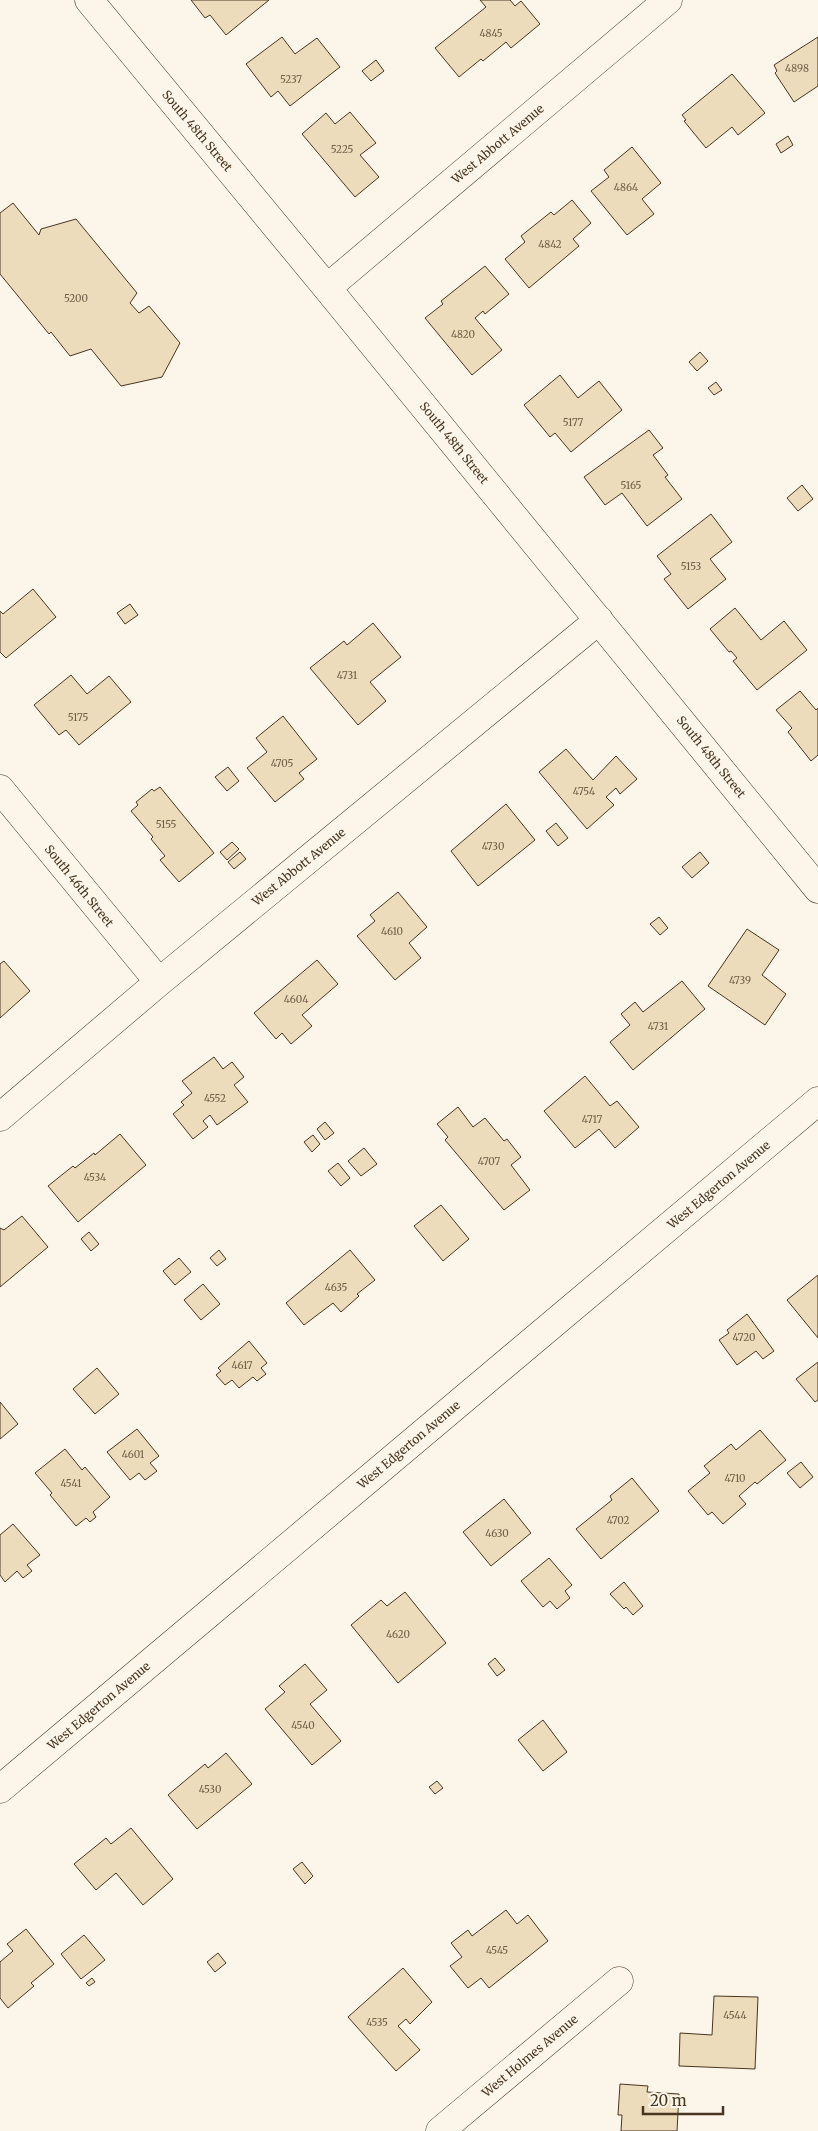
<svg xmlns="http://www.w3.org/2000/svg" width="818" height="2131" viewBox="0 0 818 2131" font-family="Merriweather,serif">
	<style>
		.building { fill: #ecdcbc; stroke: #4a3520 }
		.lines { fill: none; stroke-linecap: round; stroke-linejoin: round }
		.minor-casing { stroke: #4a3520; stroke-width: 29 }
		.minor { stroke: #fbf6e9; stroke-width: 28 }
		.labels { text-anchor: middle; stroke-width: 4; stroke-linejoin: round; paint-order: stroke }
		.number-label { font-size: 10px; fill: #725f47 }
		.street-label { font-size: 12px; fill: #4a3520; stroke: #fbf6e9 }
	</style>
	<rect width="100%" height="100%" fill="#fbf6e9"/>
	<!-- building -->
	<path class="building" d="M191 0H269L226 35 210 15 205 18Z
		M480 0H510L515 6 521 1 540 24 511 48 506 42 483 61 481 59 459 77 435 48 486 7Z
		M282 37 295 54 317 38 340 67 290 106 278 91 271 97 246 64Z
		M818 37V86L794 102 775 73 777 71 774 65Z
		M376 60 384 71 371 81 362 71Z
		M732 74 765 113 738 135 732 127 706 148 684 121 686 120 682 115Z
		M350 112 376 143 360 155 379 177 355 197 302 134 326 113 335 124Z
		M788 136 793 145 781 153 776 144Z
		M632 147 661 183 642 199 654 214 627 235 591 191 609 177 604 170Z
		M572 200 591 223 573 239 579 246 529 288 505 259 525 242 521 236 551 212 554 215Z
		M13 203 39 235 41 229 76 219 137 293 130 303 139 313 149 306 180 343 162 377 121 386 91 349 70 356 51 332 49 334 0 274V213Z
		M485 266 509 294 485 314 483 311 475 318 502 350 472 375 425 318 443 304 441 301Z
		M700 352 708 361 697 371 689 362Z
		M560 375 578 398 599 381 622 410 571 452 555 433 550 437 524 405Z
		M716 382 722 390 714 395 708 388Z
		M649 430 663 448 653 455 668 475 665 477 682 499 647 526 622 493 605 505 584 477Z
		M802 485 813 499 798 511 787 498Z
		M711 514 732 542 710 559 726 579 688 609 664 579 671 574 657 556Z
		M33 589 56 617 6 658 0 652V611L3 614Z
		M130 604 138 615 125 624 117 613Z
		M735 608 761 640 784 621 807 650 757 690 733 661 737 658 731 651 729 652 710 629Z
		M373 623 401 657 370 682 386 701 358 725 310 668 344 641 347 645Z
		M71 675 87 694 109 676 131 702 79 745 66 730 59 735 34 705Z
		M800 691 816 710 818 708V755L811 761 788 732 792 728 776 710Z
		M283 716 317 759 299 773 304 779 275 802 247 768 267 752 256 738Z
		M566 749 593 780 616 756 637 779 620 794 616 788 606 797 614 805 587 829 539 772Z
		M228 767 239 781 227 791 215 777Z
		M160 787 214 853 179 882 160 860 165 856 151 839 153 837 131 811 138 805 136 802 152 789 154 791Z
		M506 804 535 840 478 886 451 851Z
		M556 823 568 838 558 846 546 831Z
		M232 842 239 849 227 860 220 852Z
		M240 852 246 859 234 869 228 862Z
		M700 852 709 863 692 878 682 867Z
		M398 892 427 927 409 943 421 958 395 980 357 936 375 921 370 915Z
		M659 917 668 928 660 935 650 924Z
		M747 929 779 950 762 975 786 994 765 1025 708 986Z
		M317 960 338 984 302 1015 312 1026 291 1044 282 1033 276 1039 254 1013Z
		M4 961 30 991 0 1018V964Z
		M682 981 705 1009 633 1070 610 1042 630 1025 621 1014 635 1002 643 1012Z
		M214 1057 223 1069 232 1062 244 1077 234 1085 248 1102 217 1125 210 1115 203 1121 208 1127 193 1139 173 1114 184 1105 181 1102 192 1093 182 1081Z
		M585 1076 610 1106 617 1101 639 1127 615 1148 599 1129 575 1148 544 1111Z
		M458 1107 473 1127 485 1118 504 1141 507 1139 521 1157 511 1165 530 1190 504 1210 445 1140 448 1137 437 1124Z
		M325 1122 334 1133 325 1140 317 1129Z
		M120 1134 146 1165 78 1222 48 1186 73 1166 75 1168 94 1153 95 1155Z
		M313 1135 320 1144 312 1152 304 1142Z
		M364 1148 377 1164 361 1176 348 1161Z
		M338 1163 350 1178 341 1186 328 1171Z
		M441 1205 469 1239 443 1261 414 1226Z
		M22 1216 48 1247 0 1287V1228L4 1230Z
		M89 1232 99 1244 91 1251 81 1239Z
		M219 1250 226 1259 217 1266 210 1258Z
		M350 1250 375 1280 357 1294 359 1296 341 1312 333 1303 304 1325 286 1303Z
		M179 1258 191 1272 175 1285 163 1271Z
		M818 1275V1338L787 1300Z
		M203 1284 220 1304 201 1320 184 1300Z
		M747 1314 774 1351 763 1359 756 1351 737 1365 719 1340 729 1333 727 1330Z
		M249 1341 267 1363 261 1368 266 1374 257 1381 253 1377 239 1388 232 1380 225 1385 216 1375 221 1371 218 1368Z
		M818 1362V1400L815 1402 796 1379Z
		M97 1368 119 1394 95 1414 73 1389Z
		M0 1402 18 1424 0 1439Z
		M137 1429 159 1456 150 1463 157 1471 145 1480 139 1473 130 1480 107 1452Z
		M760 1430 786 1460 757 1484 755 1482 739 1496 746 1504 723 1524 712 1512 708 1515 688 1491 710 1473 704 1466 731 1444 736 1450Z
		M65 1449 82 1470 85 1467 110 1497 93 1512 96 1517 90 1522 86 1518 76 1526 50 1495 52 1493 35 1473Z
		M801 1462 813 1477 800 1488 787 1473Z
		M632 1478 659 1511 601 1559 576 1529 612 1500 610 1496Z
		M504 1499 531 1533 491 1566 463 1532Z
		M13 1524 40 1555 27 1565 32 1571 23 1578 17 1571 5 1582 0 1575V1535Z
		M549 1558 572 1585 565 1591 570 1598 557 1609 550 1601 543 1607 521 1581Z
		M624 1582 643 1606 633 1615 626 1607 624 1609 610 1594Z
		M405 1592 446 1643 398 1683 351 1625 381 1600 387 1606Z
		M495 1658 505 1670 497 1676 488 1664Z
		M305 1664 327 1690 310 1704 341 1741 312 1765 265 1709 285 1692 279 1686Z
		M543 1720 567 1752 543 1771 518 1740Z
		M226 1753 252 1784 197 1829 168 1795 205 1764 208 1768Z
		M437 1781 443 1788 435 1794 429 1787Z
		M131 1828 173 1879 143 1905 116 1873 96 1890 74 1864 106 1838 111 1844Z
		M302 1862 313 1876 305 1884 293 1869Z
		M506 1910 517 1924 528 1915 548 1941 489 1988 481 1978 468 1988 450 1966 462 1957 451 1943 468 1930 472 1936Z
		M26 1929 54 1964 31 1983 34 1986 8 2008 0 1998V1962L13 1951 7 1944Z
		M84 1935 105 1960 81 1979 61 1954Z
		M218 1953 226 1963 215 1972 207 1962Z
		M403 1968 432 2002 410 2024 406 2019 398 2026 420 2050 396 2071 348 2017Z
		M92 1978 95 1982 89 1986 86 1983Z
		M714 1996 758 1997 755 2069 679 2066 680 2033 712 2035Z
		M620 2084 648 2086 647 2092 679 2094 677 2131H621L622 2115H618Z"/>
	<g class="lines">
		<defs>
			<path id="minor" d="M89 0 327 288 818 889
				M327 288 668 0
				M0 789 159 982
				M0 1117 159 982 599 620
				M0 1789 818 1101
				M440 2131 619 1981"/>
		</defs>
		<!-- minor casing -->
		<use href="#minor" class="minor-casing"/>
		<!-- minor -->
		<use href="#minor" class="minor"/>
	</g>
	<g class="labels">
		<!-- number labels -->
		<g class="number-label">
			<text x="491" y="37">4845</text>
			<text x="797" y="72">4898</text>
			<text x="291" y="83">5237</text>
			<text x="342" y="153">5225</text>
			<text x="626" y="191">4864</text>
			<text x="550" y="248">4842</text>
			<text x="76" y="302">5200</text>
			<text x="463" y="338">4820</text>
			<text x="573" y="426">5177</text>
			<text x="631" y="489">5165</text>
			<text x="691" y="570">5153</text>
			<text x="347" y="679">4731</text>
			<text x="78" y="721">5175</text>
			<text x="282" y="767">4705</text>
			<text x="584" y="795">4754</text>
			<text x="166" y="828">5155</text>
			<text x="493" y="850">4730</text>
			<text x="392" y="935">4610</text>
			<text x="740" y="984">4739</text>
			<text x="296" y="1003">4604</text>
			<text x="658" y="1030">4731</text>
			<text x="215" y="1102">4552</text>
			<text x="592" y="1123">4717</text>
			<text x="489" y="1165">4707</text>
			<text x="95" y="1181">4534</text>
			<text x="336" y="1291">4635</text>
			<text x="744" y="1341">4720</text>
			<text x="242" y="1369">4617</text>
			<text x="133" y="1458">4601</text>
			<text x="735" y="1482">4710</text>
			<text x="71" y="1487">4541</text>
			<text x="618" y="1524">4702</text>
			<text x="497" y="1537">4630</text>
			<text x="398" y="1638">4620</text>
			<text x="303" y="1729">4540</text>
			<text x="210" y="1793">4530</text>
			<text x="497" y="1954">4545</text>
			<text x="735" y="2019">4544</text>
			<text x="377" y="2026">4535</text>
		</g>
		<!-- street labels -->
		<g class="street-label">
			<text transform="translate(197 131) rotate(50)" y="4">South 48th Street</text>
			<text transform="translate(498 144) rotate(-40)" y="4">West Abbott Avenue</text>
			<text transform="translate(454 443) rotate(51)" y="4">South 48th Street</text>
			<text transform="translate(711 757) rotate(51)" y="4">South 48th Street</text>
			<text transform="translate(299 867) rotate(-39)" y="4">West Abbott Avenue</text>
			<text transform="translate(79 886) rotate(51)" y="4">South 46th Street</text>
			<text transform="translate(719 1185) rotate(-40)" y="4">West Edgerton Avenue</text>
			<text transform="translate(409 1445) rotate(-40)" y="4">West Edgerton Avenue</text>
			<text transform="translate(99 1706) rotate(-40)" y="4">West Edgerton Avenue</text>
			<text transform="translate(530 2056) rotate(-40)" y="4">West Holmes Avenue</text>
		</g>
	</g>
	<!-- scale -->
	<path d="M643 2106v8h80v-8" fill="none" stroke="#4a3520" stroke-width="2.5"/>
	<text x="650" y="2106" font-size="15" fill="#4a3520" stroke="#fbf6e9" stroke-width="4" paint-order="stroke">20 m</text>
</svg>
